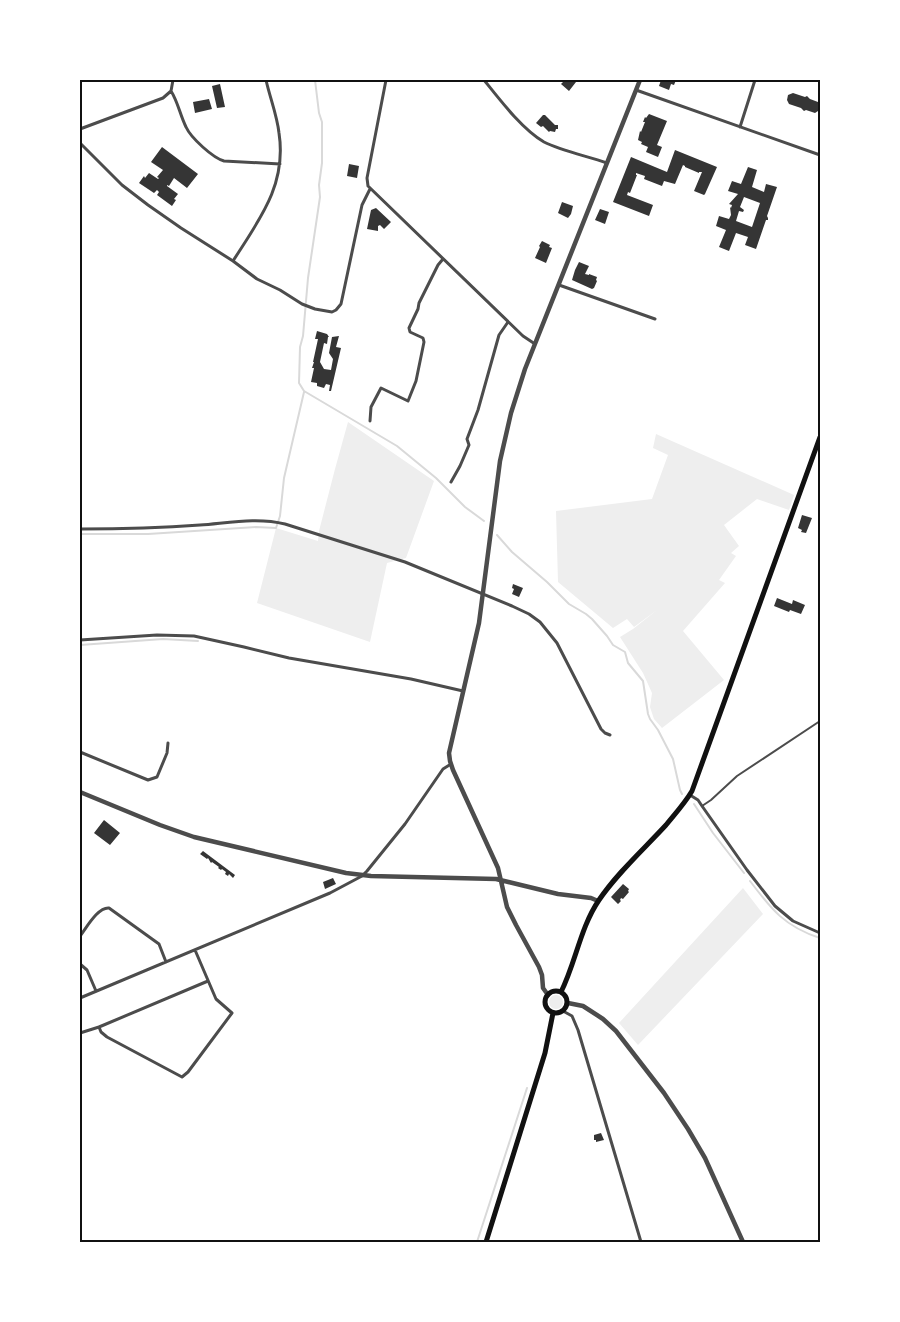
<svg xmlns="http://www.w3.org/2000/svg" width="900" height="1322" viewBox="0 0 900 1322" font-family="Karla,sans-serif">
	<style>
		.green { fill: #eee }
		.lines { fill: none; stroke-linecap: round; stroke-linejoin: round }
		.stream { stroke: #d9d9d9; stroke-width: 2 }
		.building { fill: #353535; fill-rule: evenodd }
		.service { stroke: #4c4c4c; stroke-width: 2 }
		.minor { stroke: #4c4c4c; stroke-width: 3 }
		.tertiary { stroke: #4c4c4c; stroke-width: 4.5 }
		.secondary { stroke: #111; stroke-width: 5 }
		.neatline { fill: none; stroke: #111; stroke-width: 2 }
	</style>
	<rect width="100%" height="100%" fill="#fff"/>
	<!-- green -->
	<path class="green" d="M348 422 434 481 406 558 387 563 370 642 257 603 276 528 318 541 319 531 335 469Z
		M656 434 794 495 789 510 757 499 724 525 739 546 731 553 736 556 719 580 725 583 683 631 724 680 662 728 654 719 650 707 652 693 643 673 620 637 633 629 657 610 634 627 627 619 613 628 558 582 556 511 652 499 668 455 653 448Z
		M743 888 763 914 638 1045 619 1023Z
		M549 1002a7 7 0 1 1 14 0a7 7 0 1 1-14 0Z"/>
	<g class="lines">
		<!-- stream -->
		<path class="stream" d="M315 80 319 113 322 122V163L319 185 320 197 308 278 303 336 300 347 299 383 304 391 397 446 436 478 465 507 484 521
			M80 534H148L256 527 276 528 280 516 284 478 304 392
			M497 535 512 552 547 582 569 604 586 614 592 619 607 636 613 645 625 652 628 663 643 681 648 714 650 719 658 730 673 759 680 790 682 794
			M80 645 163 639 198 641
			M694 804 713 833 744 873
			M750 881C771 909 785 927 820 938
			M477 1242 527 1088"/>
	</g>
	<!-- building -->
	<path class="building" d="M565 80 571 81 573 80 576 82 569 91 561 84Z
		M661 80H676L674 85 671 84 669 90 659 86Z
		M220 84 225 107 217 108 212 86Z
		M793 93 805 97 807 96 810 99 818 102 820 107 818 111 815 113 806 110 804 111 801 108 789 104 787 100 788 95Z
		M209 99 212 109 195 113 193 102Z
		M649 114 667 121 657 145 662 147 658 157 646 152 648 147 641 144 642 142 638 140 640 131 641 132 645 122H643L645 117 646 118Z
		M543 115H545L555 125H558V129H556L555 132 550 131 549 132 543 126 541 127 536 123Z
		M162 147 198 174 187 188 174 178 169 186 167 185V186L178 194 174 199 176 200 172 206 157 195 159 192 157 190 154 193 139 183 144 176 145 178 149 173 158 179 159 178 157 177 163 170 151 162Z
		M675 150 717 167 705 194 704 195 694 191 702 172H699V173L685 167V166L683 165 675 184 664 181 662 186 644 179 645 176 636 173V175H637L630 193 628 192 627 195 653 205 649 216 613 202 631 157 667 172Z
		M349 164 359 166 357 178 347 176Z
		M748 167 757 170 752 187 764 192 766 184 777 187 767 216 768 218V220H766L756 249 745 245 748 237 736 233 729 251 719 247 726 230 716 226 719 216 729 219 731 215 730 207 731 208 732 205 729 204 738 194 728 191 732 181 741 184ZM744 197 760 203 752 227 736 221 739 211 743 212 744 210 740 207Z
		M562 202 573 206 571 214 568 218 558 213Z
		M376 208 391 222 384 229 380 225 378 226V231L367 229 371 210Z
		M600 209 609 212 605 224 595 220Z
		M542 241 550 245 549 247 552 248 546 263 535 258 540 247 539 246Z
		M579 262 589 266 585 274 589 275V274L597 277 596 280 597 281 594 288 592 289 572 280 575 270Z
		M317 331 327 334 329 337H328L327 344 324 343 320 362 324 369 331 370 333 359 329 353 332 337 339 336 336 347 341 348 331 391H329L330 385 326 384 324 388 317 386V383L311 382 314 368H312L314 362H313L318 339H315Z
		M802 515 812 518 806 533 801 532 802 530 798 528Z
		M513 584 523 588 519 597 512 594 514 589 512 588Z
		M777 598 792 604 793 600 805 605 801 614 790 610 789 612 774 606Z
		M104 820 120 833 110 845 94 833Z
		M203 851 235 875 233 878 229 874 228 876 225 874 226 872 222 869 221 870 218 868 219 867 212 862 211 863 208 858 207 859 200 854Z
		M333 878 336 884 325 889 323 882Z
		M623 884 629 889 628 891 629 892 623 899 621 898 620 900 621 901 618 904 611 897Z
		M601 1133 604 1140 596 1142V1140H594V1135Z"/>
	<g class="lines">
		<!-- service -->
		<path class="service" d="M702 806 711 800 737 776 820 721"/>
		<!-- minor -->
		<path class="minor" d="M386 80 367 178 368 186 523 336 535 344
			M484 80C500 100 522 129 544 142 562 151 587 156 607 163
			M636 90 820 155
			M171 91C178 102 180 115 186 127 191 138 213 158 224 161L280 164
			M740 127 755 80
			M80 129 163 98 171 91 173 80
			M80 143 122 185 148 205 181 228 233 261 257 279 280 290 302 304 315 309 332 312 336 310 341 304 362 205 370 189
			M233 261C259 220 287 185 279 133 277 115 270 98 266 80
			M559 285 655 319
			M370 421 371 407 381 388 408 401 416 381 424 342 423 338 410 332 409 328 418 309 419 303 438 265 443 259
			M451 482 460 466 469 445 467 439 478 410 499 335 508 322
			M80 529C120 529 160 528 200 525 228 523 257 517 285 524L405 562 512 606 529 614 540 622 557 643 601 729 605 733 610 735
			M80 640 157 635 194 636 244 647 289 658 411 679 463 691
			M80 752 148 780 157 777 167 753 168 743
			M690 795 698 800 702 806 747 870 775 906 793 921 820 933
			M80 936C87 927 98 907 109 908L159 944 166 962
			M195 950 216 999 232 1013 188 1072 182 1077 107 1037 101 1032 99 1027 208 981
			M80 964 87 970 96 991
			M80 998 330 893 362 876 367 871 405 824 443 769 451 764
			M563 1011 572 1016 578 1030 641 1242
			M80 1033 99 1027"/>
		<!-- tertiary -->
		<path class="tertiary" d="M80 792 160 825 194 837 346 873 371 876 496 879 558 894 591 898 598 901
			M548 995 543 988 542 975 539 967 516 925 507 907 498 868 453 770 450 761 449 753 479 623 500 461 511 413 525 369 640 80
			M568 1003 583 1006 603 1019 616 1031 664 1093 688 1129 705 1158 743 1242"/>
		<!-- secondary -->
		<path class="secondary" d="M545 1002a11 11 0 1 1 22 0a11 11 0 1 1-22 0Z
			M561 992C576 962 580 928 599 900 618 872 644 849 666 825 675 814 685 803 692 791L820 437
			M486 1242 545 1053 553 1013"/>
	</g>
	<!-- border -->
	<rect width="900" height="1322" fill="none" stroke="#ffffff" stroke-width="162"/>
	<rect x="81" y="81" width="738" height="1160" class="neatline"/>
</svg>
